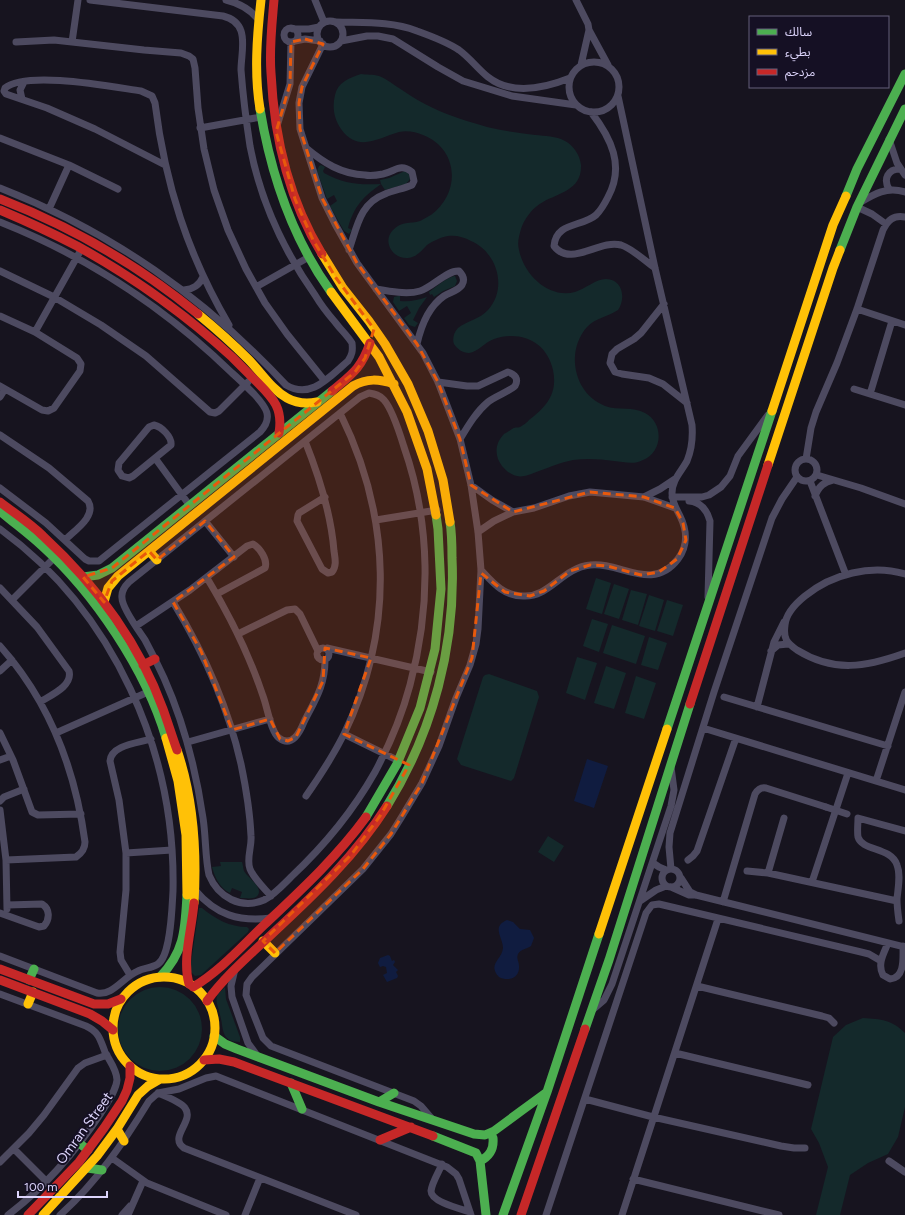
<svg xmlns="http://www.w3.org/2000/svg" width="905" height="1215" viewBox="0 0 905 1215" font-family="Figtree,'Noto Sans Arabic',sans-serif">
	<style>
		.green { fill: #14292b }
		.water { fill: #101c40 }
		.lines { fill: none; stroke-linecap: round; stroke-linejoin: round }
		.street { stroke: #4d4a60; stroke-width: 7 }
		.fast { stroke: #4caf50; stroke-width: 9 }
		.slow { stroke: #ffc107; stroke-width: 9 }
		.jam { stroke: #c62828; stroke-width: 9 }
		.street-bridge { stroke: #4d4a60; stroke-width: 7 }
		.marked { fill: #e8590c; fill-opacity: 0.2; stroke: #e8590c; stroke-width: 3; stroke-dasharray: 8 5; stroke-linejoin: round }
		.labels { text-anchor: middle; stroke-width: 4; stroke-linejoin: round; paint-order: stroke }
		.street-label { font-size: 14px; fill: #ddd5fc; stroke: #151024 }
	</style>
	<rect width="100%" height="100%" fill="#17141f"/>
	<!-- green -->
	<path class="green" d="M361 74C366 75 373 74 379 76 387 79 394 85 402 90 412 97 422 103 433 108 450 116 470 122 487 127 503 131 519 133 535 135 545 136 556 136 565 141 573 145 580 155 581 165 582 190 559 193 543 202 533 207 524 219 521 229 519 236 517 243 519 250 524 275 549 299 575 292 585 289 596 279 606 279 623 279 626 299 618 310 608 317 595 318 587 327 565 352 574 394 605 406 618 411 633 406 645 413 664 423 663 452 643 460 634 465 624 462 614 461 601 459 586 458 573 460 562 462 550 467 539 471 524 477 515 481 502 466 494 456 495 443 504 434 505 434 513 428 514 428 516 427 518 428 520 427 522 426 528 422 529 420 546 407 558 394 553 370 547 342 521 330 494 339 485 342 478 352 469 353 463 353 457 349 454 344 452 339 454 332 458 328 467 321 480 319 488 310 508 288 497 252 471 241 464 237 456 235 448 236 441 237 433 241 427 245 421 251 417 257 408 258 392 259 382 241 393 230 401 221 410 224 420 221 421 221 430 215 431 215 461 193 459 149 423 135 416 132 407 130 399 132 378 138 358 153 341 129 334 119 332 107 335 95 338 82 349 78 361 74Z
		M321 165 325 167 323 171 324 173C344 184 358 185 381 184L380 180 389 178 405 171 409 174 410 179 406 184 385 190 381 184C363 197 354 206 348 228L352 230 349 234 344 231 330 206 337 201 334 195 327 199 317 171 319 166Z
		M455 276 457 281 455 286 443 291 434 297 432 294 430 295 429 292C436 287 447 277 455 276Z
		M398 296H400V301C410 302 418 300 427 297L419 308 413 320 418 323 415 327 409 325 404 318 411 313 407 306 399 311 393 302 394 297Z
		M596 578 611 583 602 614 586 609Z
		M614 584 629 589 619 619 604 614Z
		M631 590 647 594 638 625 622 620Z
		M649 595 664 600 655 631 639 626Z
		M667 600 683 605 673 636 657 631Z
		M592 619 608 624 599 652 583 646Z
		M612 625 645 636 636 664 603 653Z
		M649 637 667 643 658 670 641 665Z
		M577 657 597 663 585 700 566 693Z
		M606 666 626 673 614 709 594 703Z
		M489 674 537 691 539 697 514 778 511 781 461 765 457 759 483 677 485 675Z
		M636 676 656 683 644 719 625 713Z
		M548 836 564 846 554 862 538 852Z
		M220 862H242C243 865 243 868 244 871 248 878 263 887 258 895 255 900 246 898 240 898L242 892 232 888 230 893C220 888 215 878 212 867L221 866Z
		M199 908H202C215 919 230 927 247 927L249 929 248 932 201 975 195 976 191 972 190 970Z
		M118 1029a42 42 0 1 1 84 0a42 42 0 1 1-84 0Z
		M225 987 226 999 240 1037V1042C220 1042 224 1028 220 1015 219 1008 214 1001 218 994 220 992 223 989 225 987Z
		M863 1018C881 1019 892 1020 905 1033V1107L898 1137 888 1154 868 1163 850 1175 840 1215H816L828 1167 819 1143 811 1129 833 1037 846 1025Z"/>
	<!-- water -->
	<path class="water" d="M587 759 608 766 594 808 574 801Z
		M507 920 513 922 520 929 530 930 534 938 531 946C527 949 521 949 518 954 516 959 519 961 519 966 520 978 508 982 499 977 487 964 502 960 503 948 503 937 491 927 507 920Z
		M388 955 390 956 392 961 394 960 395 962 393 965 398 970 396 972 398 976 397 978 387 982 383 975 387 973 386 967 383 966 380 967 378 963 380 958Z"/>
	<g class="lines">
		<!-- street -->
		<path class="street" d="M226 0C239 3 249 8 258 19
			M315 0 324 22
			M576 0 588 24 589 30 581 65
			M317 34a13 13 0 1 1 26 0a13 13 0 1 1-26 0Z
			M336 22C363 23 391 21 417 31 431 36 447 42 459 50 470 58 478 69 488 77 512 96 545 88 570 78
			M284 35a7 7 0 1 1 14 0a7 7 0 1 1-14 0Z
			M293 29H309L319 27
			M589 30 608 65
			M295 41 305 39 320 41
			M341 41 367 36H378L393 39 438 67 463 81 512 96 576 105
			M16 42 54 40 144 50 181 53 189 56 193 59 195 68 198 108 204 149 214 190 228 230 246 269 265 303 287 334 324 380
			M72 42 78 0
			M323 44 302 87 299 103 300 129 322 198 335 224 357 263 423 353 438 382 460 439 471 485 478 532 481 570 478 629 476 644 470 665 456 698 439 746 422 783 401 818 391 834 363 869 252 977 247 984 246 995 263 1038 271 1046 414 1101 421 1106 433 1120
			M569 87a25 25 0 1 1 50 0a25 25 0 1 1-50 0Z
			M22 99 20 90 24 82
			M591 112C611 138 625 166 608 197 605 203 601 210 596 215 582 227 556 222 554 246 571 268 599 239 621 245 633 249 645 261 655 268
			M277 126 290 84 291 42
			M200 128 261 117
			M0 138 69 165 118 189
			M889 139 897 163 905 175
			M306 148C324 163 341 174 365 175 370 176 378 175 383 174 396 171 400 163 412 172L414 181 412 185C403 189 394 190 385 194 360 203 357 227 349 250
			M165 165 95 129 47 108 6 94 4 91 5 88C27 70 113 87 141 91L152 96 155 103C165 184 188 255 229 325
			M0 188C112 232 204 297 286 385 311 400 329 377 348 361 352 355 353 351 352 343 347 335 340 329 335 322 328 314 321 305 315 295 284 251 260 199 250 146 246 120 243 96 241 70 241 58 245 42 241 31 238 22 231 18 223 16L90 0
			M889 189C883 179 888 169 900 169
			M859 203C874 194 887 186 905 192
			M857 207 872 214 886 224
			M49 209 69 165
			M0 222C86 256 165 308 232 373 240 380 247 387 254 394 266 407 274 417 260 432L99 561H89L85 559 46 523 0 488
			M0 271 54 297 101 325 146 356 210 412 215 413 219 411 248 382
			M256 287 309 257
			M376 289C390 291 406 295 420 291 433 287 447 270 459 271 463 275 465 280 462 285 458 291 450 292 444 296 428 307 421 326 417 344
			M184 290C193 289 199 286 203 277
			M664 304 641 333 634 339 617 349 612 354 610 363 615 372 622 374 649 378 663 384 687 403
			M857 309 905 325
			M0 316 35 332 77 358 81 364 80 371 54 408 48 411 42 410 0 386
			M35 332 82 248
			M438 382 467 386H478L508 372C515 374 519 379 515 386 512 390 494 397 488 402 476 412 468 426 460 439
			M854 389 905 405
			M369 393C375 394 380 395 384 400 392 409 400 434 404 447 431 524 431 607 410 685 402 715 390 744 375 772 353 811 324 846 291 877 283 885 274 895 264 900 241 910 218 897 209 875 205 857 206 837 203 818 196 770 184 723 164 678 158 665 152 653 145 640 139 631 122 608 122 598 121 591 125 586 129 582L360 397Z
			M870 394 892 321
			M0 397 5 389
			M154 425C162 427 172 437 171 445L133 476 129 478 122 476 118 470 119 463 149 427Z
			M0 435 49 468 88 501C97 516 75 530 65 540
			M305 441C319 476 331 513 334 551 335 558 337 566 332 572L328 573 322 569 297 521 298 515 299 513 325 497
			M155 458 190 506
			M795 470a11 11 0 1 1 22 0a11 11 0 1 1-22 0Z
			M806 459 811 428 816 412 837 363 857 309 883 230C888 220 893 215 905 217
			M817 475 861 488 905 504
			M810 481 846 575
			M471 485 492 500 513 512
			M815 496C819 486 824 482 833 480
			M644 497 660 489 675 479
			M672 497H702L709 495 721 487 730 476 738 456 768 415
			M689 501C701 502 707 510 710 521L708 597
			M376 520 437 510
			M205 521 234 557
			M0 529C114 612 176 752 173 891 172 907 171 955 158 964 152 968 144 968 138 971 123 977 113 996 97 993L0 956
			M478 532 494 521 513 512 534 508 569 496 590 492 644 497 675 508
			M481 570C493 583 504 596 523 596 549 598 562 568 590 565 620 561 652 593 678 559 688 546 687 530 680 516 676 508 672 502 672 493 672 480 681 472 687 461 692 449 693 438 692 425L655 268 618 96
			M905 574C871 564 832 574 805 596 795 604 786 613 785 625 783 639 787 643 797 650 834 673 866 667 905 653
			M207 578C230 616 249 654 263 696 267 706 271 733 279 738 292 748 300 732 304 722 315 700 325 686 325 660
			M0 588 37 627 69 671C73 686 51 695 40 702
			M12 600 55 557
			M173 602C204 653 228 706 241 764 246 788 250 812 251 836 252 847 246 859 250 869 254 879 264 888 271 896
			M136 626 190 590 247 546 253 544C260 548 268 560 265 568L217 594
			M238 634 287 610 295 609 300 614 318 651
			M0 646C50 702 75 768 85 842 85 849 82 853 76 857L6 860
			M317 654a6 6 0 1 1 12 0a6 6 0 1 1-12 0Z
			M327 648 431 672
			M771 651 778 645 788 644
			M0 671 12 660
			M724 697 888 746
			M757 707 774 642 784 622
			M703 728 905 790
			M0 733 13 760 32 812 38 815 81 814
			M56 733 148 692
			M344 734 399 761
			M188 742 270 719
			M0 760 11 756
			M876 781 905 692
			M306 796C320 776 333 756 344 734 395 629 391 516 340 413
			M0 801 4 797 24 789
			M0 810 6 860 7 909
			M126 853 172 850
			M688 860 693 856 697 851 736 738
			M653 863 659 867 666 870
			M662 878a9 9 0 1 1 18 0a9 9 0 1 1-18 0Z
			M671 869 669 847 670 833 714 692 772 518 782 499 797 477
			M747 871 768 873 897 901
			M768 873 784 818
			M681 878 690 892 696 895
			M812 882 848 773
			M671 887 689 895H696L905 947
			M195 890C216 915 239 922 271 918
			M640 901 656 890 666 886
			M723 902 755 794C758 789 761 787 766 788L826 807
			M0 913 39 927 44 926C50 919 50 909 42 904L7 905
			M899 921C898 914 897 906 897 899 898 888 901 875 897 865 891 847 862 851 858 837 857 831 858 824 858 818L905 831
			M888 943C884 953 877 964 883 975L890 979C905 978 903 958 903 946
			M235 969 231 986 232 997 248 1043 259 1058
			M130 975 121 960 120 952 126 890V853L119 800 110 761C111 745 138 743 151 739
			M697 986 822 1016 829 1018 834 1023
			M0 994 86 1026C99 1032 100 1039 105 1052 109 1060 117 1070 117 1080 116 1091 107 1103 101 1113 76 1151 45 1187 8 1215
			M591 1011 604 1000 612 984 671 806 674 790 671 767
			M675 1053 808 1085
			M158 1093C165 1096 181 1102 185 1108 195 1121 168 1137 184 1148L356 1215
			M585 1099 653 1117 781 1146 794 1148H805
			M14 1149 46 1181
			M112 1158 147 1183 226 1215
			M889 1161 905 1172
			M0 1162 29 1133 44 1115 78 1068 85 1063 107 1055
			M442 1164C439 1172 432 1182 431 1191 431 1202 461 1209 470 1212
			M633 1179 779 1215
			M60 1215C96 1183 124 1142 149 1101L158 1093 179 1089 206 1078 216 1076 447 1167 456 1174 459 1179 471 1215
			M122 1215 130 1206
			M128 1215 143 1181
			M245 1215 260 1178
			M546 1215C580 1115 612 1014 646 913L652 905 659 904 861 952 869 954 881 961
			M622 1215 718 919"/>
		<!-- fast -->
		<path class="fast" d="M260 109C271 175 292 238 331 292
			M846 196 857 169 905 74
			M840 250 857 207 905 109
			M0 511C14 523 29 534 42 546 94 593 146 670 166 738
			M83 577 98 575 112 568 332 391
			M667 729 772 411
			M387 806C433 732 456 645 452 558 452 546 452 534 450 522
			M366 817 397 764 420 708 435 649 441 589 438 529 436 515
			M160 977C185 951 185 929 187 895
			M29 980 34 969
			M585 1029 609 960 690 704
			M214 1036 225 1044 237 1049 379 1102 474 1134 485 1135 494 1131 547 1092
			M291 1083 302 1109
			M379 1102 394 1093
			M433 1136 476 1153 480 1161 486 1215
			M79 1143 88 1150
			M480 1161C490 1156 494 1149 493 1138
			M87 1168 102 1170
			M503 1215 547 1092 599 934"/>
		<!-- slow -->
		<path class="slow" d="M260 109C254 73 257 36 261 0
			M322 254 343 288 369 321 385 344 408 384 428 431 443 480 450 522
			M331 292 379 357 407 412 427 469 436 515
			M198 314C215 328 232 343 248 359 261 372 271 389 287 398 296 403 307 404 317 402
			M772 411 833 225 846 196
			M768 465 833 268 840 250
			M149 551 157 560
			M104 602 108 588 118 576 353 386C367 378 379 379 394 384
			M166 738 178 781 186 835 187 895
			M177 750C193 797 197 853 194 903
			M599 934 667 729
			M263 941 275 953
			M113 1028a51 51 0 1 1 102 0a51 51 0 1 1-102 0Z
			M28 1004 33 992
			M117 1129 124 1141
			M43 1215 97 1156 117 1129 138 1095 148 1086 160 1079"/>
		<!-- jam -->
		<path class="jam" d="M274 0C272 24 269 49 271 73 274 136 289 200 322 254
			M0 199C72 227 138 265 198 314
			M0 210C26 221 52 233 77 246 133 277 185 314 232 357 241 366 249 374 258 383 274 399 283 409 279 433
			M332 391C352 374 361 369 370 343
			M0 502C14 513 30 523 43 536 95 584 139 643 163 709 168 723 172 736 177 750
			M143 665 155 659
			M690 704 768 465
			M0 969 94 1004H108L121 999
			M0 980 90 1014 102 1021 113 1030
			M189 984C182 959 192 929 194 903
			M193 987C220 971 241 947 264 925 300 891 337 857 366 817
			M207 1001C226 975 250 955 273 933 315 894 356 855 387 806
			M204 1060 219 1059 234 1062 433 1136
			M380 1140 411 1127
			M28 1215 79 1162 104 1128 122 1101 127 1090 130 1078V1066
			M521 1215 585 1029"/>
		<!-- street-bridge -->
		<path class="street-bridge" d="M826 807 847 814"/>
	</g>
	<!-- marked area -->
	<path class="marked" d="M305 39 323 44 302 87 299 103 300 129 322 198 357 263 417 344 438 382 460 439 471 485 513 512 590 492 644 497 675 508 683 523 686 540 677 559 659 572 641 575 607 566 590 565 570 571 544 591 530 596 505 592 481 573 472 658 422 783 391 834 363 869 275 953 263 941 351 855 380 816 409 765 344 734 371 658 325 648 323 681 296 737 288 741 280 739 270 719 232 730 201 651 173 602 234 557 205 521 157 560 149 551 112 581 104 602 83 577 112 568 355 372 365 358 374 329 336 278 313 240 295 199 276 132 290 84 291 42Z"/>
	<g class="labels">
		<!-- street labels -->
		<g class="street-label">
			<text transform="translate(84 1128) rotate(-54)" y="5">Omran Street</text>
		</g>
	</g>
	<!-- legend -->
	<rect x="749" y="16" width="140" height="72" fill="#151024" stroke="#655f7a"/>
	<rect x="757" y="29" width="20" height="6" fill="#4caf50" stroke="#655f7a"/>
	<text x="785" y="36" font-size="12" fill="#ddd5fc">سالك</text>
	<rect x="757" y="49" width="20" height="6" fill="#ffc107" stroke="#655f7a"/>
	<text x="785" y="56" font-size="12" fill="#ddd5fc">بطيء</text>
	<rect x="757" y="69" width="20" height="6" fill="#c62828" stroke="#655f7a"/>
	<text x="785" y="76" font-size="12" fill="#ddd5fc">مزدحم</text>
	<!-- scale -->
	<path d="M18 1191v6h89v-6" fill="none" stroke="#ddd5fc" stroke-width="2"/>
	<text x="24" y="1191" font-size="12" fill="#ddd5fc" stroke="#151024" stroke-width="3" paint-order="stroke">100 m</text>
</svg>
